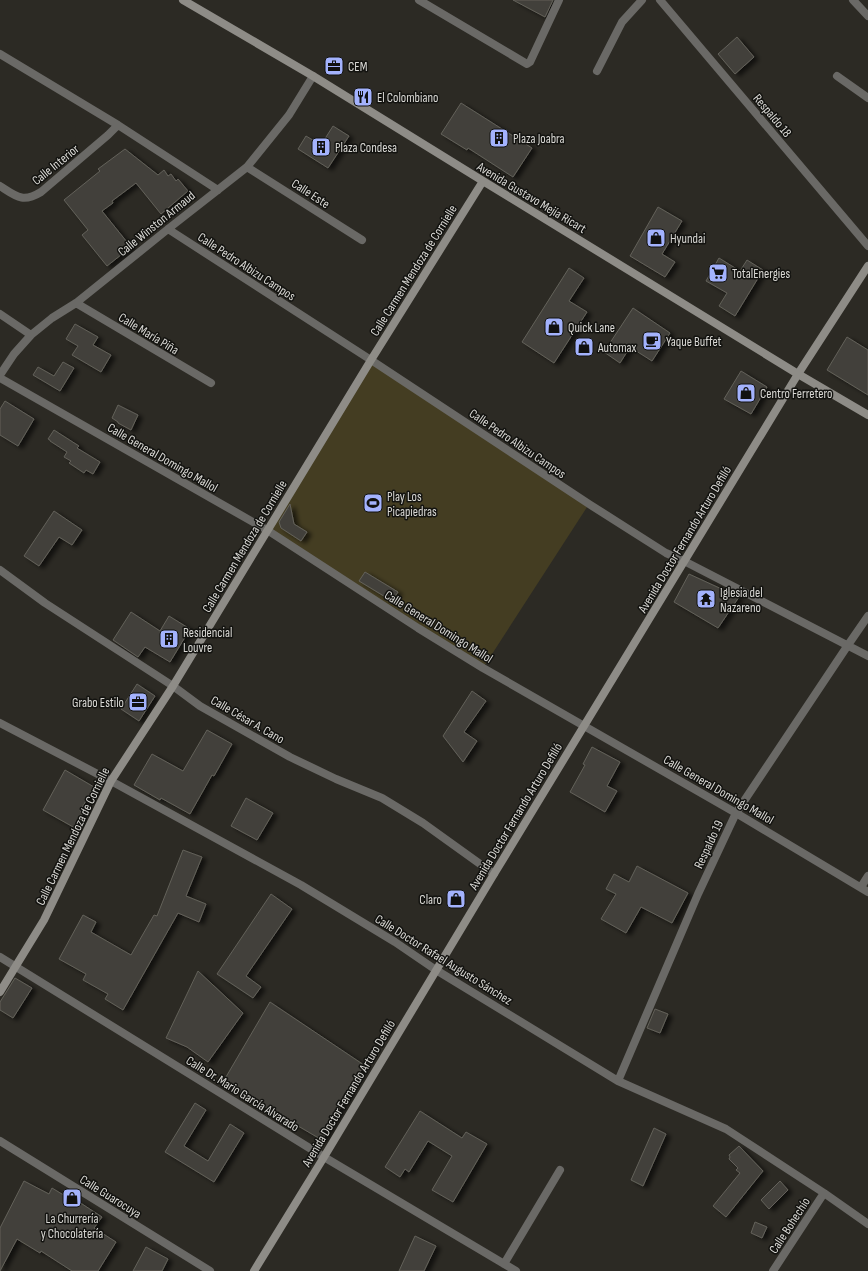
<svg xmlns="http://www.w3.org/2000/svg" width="868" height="1271" viewBox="0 0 868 1271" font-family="'Sofia Sans Condensed',sans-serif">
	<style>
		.green { fill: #443d22 }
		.building { fill: #42413a; stroke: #63615a; filter: url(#shadow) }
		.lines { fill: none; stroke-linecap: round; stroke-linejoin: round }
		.street { stroke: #6a6966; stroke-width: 8 }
		.secondary { stroke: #8e8c87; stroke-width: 8 }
		.labels { text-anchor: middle; stroke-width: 3; stroke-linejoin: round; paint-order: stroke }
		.poi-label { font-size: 13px; fill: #dad9d5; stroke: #131310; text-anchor: start }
		.street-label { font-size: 13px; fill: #dad9d5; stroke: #131310 }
	</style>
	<defs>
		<filter id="shadow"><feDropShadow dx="4.5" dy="2.5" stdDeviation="2" flood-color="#0009"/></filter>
	</defs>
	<rect width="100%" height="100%" fill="#2c2a24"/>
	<!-- green -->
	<path class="green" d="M371 360 589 504 483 668 267 530Z"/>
	<!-- building -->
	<path class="building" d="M513 0H553L545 17Z
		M737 37 754 57 735 74 718 54Z
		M461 103 532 148 513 177 468 148 467 150 441 134Z
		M333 126 349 136 328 168 298 149 306 136 321 145Z
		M125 149 158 175 164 170 168 176 171 174 176 181 178 179 188 191 161 214 136 183 112 201 113 203 102 211 131 247 107 266 82 235 88 230 64 200 100 171 98 169Z
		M658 207 682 221 662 254 675 262 665 277 630 256Z
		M719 258 740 271 747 260 763 270 735 316 719 306 727 293 706 281Z
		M569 268 584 278 569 301 587 312 554 363 522 342Z
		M633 308 670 333 652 361 630 347 620 363 604 352Z
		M75 324 98 337 93 345 111 355 101 372 72 355 78 346 66 339Z
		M847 337 868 350V395L827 370Z
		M63 362 74 368 60 391 33 375 38 367 54 376Z
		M741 371 767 387 751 414 724 399Z
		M5 401 34 419 18 446 0 435V409Z
		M118 405 138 415 131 430 118 423V422L112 418Z
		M54 430 79 446 77 448 100 462 93 474 86 470 84 473 69 463 71 461 64 457 67 452 50 441V440L48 439Z
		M290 504 294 524 307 532 301 541 281 528 279 522Z
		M54 511 82 530 72 545 59 537 39 566 24 556Z
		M365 572 398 592 392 601 359 581Z
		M689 574 739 597 718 628 674 602Z
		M131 612 160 631 169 616 190 629 170 662 145 647 138 657 113 640Z
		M137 684 155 696 139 721 121 709Z
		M472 691 486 701 464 732 477 741 463 762 443 736Z
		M207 730 232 744 214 776 212 775 190 814 161 798 160 800 134 785 152 754 183 771Z
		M592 747 620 762 607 786 617 791 605 812 570 792 585 765 583 764Z
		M65 770 94 787 80 811 83 813 75 828 43 810Z
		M246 798 273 813 257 840 231 826Z
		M183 850 202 857 186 896 206 904 199 922 178 913 123 1010 105 999 108 994 83 980 86 974 59 959 83 915 96 922 91 932 131 955 154 915 157 916Z
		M637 866 688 893 672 923 641 907 626 933 601 919 616 894 606 889 614 874 629 882Z
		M271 894 292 909 246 976 261 987 253 998 217 974Z
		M198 971 243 1013 208 1062 187 1047 166 1038Z
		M15 978 32 988 13 1018 0 1010V1002Z
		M270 1002 364 1065 322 1140 223 1082Z
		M655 1009 668 1014 660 1033 647 1028Z
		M195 1103 206 1110 184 1146 208 1161 230 1124 244 1133 214 1182 165 1152Z
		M420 1111 462 1138 466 1132 487 1144 453 1202 432 1190 452 1156 428 1141 409 1172 405 1169 400 1177 385 1167Z
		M654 1128 666 1134 643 1186 631 1180Z
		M739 1146 763 1171 726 1217 713 1206 740 1173 736 1170 738 1168 729 1159 730 1157 729 1155Z
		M24 1181 49 1194 52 1188 75 1202 76 1200 102 1217 94 1228 116 1242 98 1271H72L41 1251 40 1253 17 1239 0 1271V1228Z
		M780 1181 788 1190 769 1209 761 1200Z
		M755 1222 767 1227 762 1238 751 1233Z
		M415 1236 436 1246 424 1271H399Z
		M146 1247 168 1259 162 1271H133Z"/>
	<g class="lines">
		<!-- street -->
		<path class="street" d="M419 0 527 64 530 62 559 0
			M660 0 868 246
			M853 0 868 16
			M0 54 118 125 218 190
			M597 71 622 22 642 0
			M837 76 868 98
			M247 167 362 240
			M0 186C17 197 23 203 41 192L108 135 118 125
			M168 229 371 360 589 504 666 553 684 561 868 656
			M76 303 211 383
			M0 314 31 335
			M0 375 14 354 31 335 52 318 76 303 168 229 247 167 289 115 313 76
			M0 378 267 530 418 628 483 668 736 813 868 892
			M0 570 45 603 173 686 200 706 290 757 336 779 382 798 423 823 494 874
			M0 723 111 781 301 885 395 942 436 970 618 1081 726 1129 824 1193 868 1224
			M861 887 868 876
			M0 957 324 1157 516 1271
			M618 1081 698 894 736 813 848 645 868 616
			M0 1141 210 1271
			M504 1264 560 1170
			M773 1271 824 1193"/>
		<!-- secondary -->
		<path class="secondary" d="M183 0 313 76 483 181 798 374 868 415
			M0 992 44 920 111 781 173 686 371 360 483 181
			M254 1271 324 1157 494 874 798 374 868 266"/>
	</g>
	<!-- icons -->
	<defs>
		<symbol id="office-square" viewBox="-11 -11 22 22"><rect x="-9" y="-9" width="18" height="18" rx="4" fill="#a3b2fd" stroke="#131310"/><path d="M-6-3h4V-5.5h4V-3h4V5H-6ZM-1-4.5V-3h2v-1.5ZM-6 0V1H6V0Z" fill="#111"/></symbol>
		<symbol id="restaurant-square" viewBox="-11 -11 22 22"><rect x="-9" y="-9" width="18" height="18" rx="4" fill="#a3b2fd" stroke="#131310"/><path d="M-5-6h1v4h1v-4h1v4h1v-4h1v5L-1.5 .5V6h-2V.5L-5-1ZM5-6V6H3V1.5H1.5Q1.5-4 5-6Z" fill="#111"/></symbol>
		<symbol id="building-square" viewBox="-11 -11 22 22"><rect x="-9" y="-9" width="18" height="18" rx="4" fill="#a3b2fd" stroke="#131310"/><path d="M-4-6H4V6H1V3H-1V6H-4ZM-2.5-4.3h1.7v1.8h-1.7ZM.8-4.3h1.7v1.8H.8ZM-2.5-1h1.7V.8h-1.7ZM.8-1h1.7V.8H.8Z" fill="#111"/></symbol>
		<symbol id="shop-square" viewBox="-11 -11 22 22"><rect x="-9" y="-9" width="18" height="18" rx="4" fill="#a3b2fd" stroke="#131310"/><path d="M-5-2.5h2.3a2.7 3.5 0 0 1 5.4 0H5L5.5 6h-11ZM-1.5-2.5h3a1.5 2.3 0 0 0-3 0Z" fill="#111"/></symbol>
		<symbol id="supermarket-square" viewBox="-11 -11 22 22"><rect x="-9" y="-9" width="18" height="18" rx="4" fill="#a3b2fd" stroke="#131310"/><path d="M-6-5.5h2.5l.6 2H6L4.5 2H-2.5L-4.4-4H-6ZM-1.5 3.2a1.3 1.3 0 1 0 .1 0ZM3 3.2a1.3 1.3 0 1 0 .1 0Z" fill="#111"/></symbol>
		<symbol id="cafe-square" viewBox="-11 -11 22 22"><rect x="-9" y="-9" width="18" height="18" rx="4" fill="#a3b2fd" stroke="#131310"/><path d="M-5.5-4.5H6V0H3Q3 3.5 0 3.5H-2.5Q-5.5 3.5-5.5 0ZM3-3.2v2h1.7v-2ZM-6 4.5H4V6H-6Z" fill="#111"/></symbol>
		<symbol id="stadium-square" viewBox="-11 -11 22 22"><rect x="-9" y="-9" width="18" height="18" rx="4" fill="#a3b2fd" stroke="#131310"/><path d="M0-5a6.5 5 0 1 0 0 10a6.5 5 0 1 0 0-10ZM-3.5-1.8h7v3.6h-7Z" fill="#111"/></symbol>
		<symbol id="temple-square" viewBox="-11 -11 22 22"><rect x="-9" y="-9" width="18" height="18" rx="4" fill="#a3b2fd" stroke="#131310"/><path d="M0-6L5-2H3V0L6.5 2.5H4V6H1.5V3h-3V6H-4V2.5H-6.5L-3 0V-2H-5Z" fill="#111"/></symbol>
	</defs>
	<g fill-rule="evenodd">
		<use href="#office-square" x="323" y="55" width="22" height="22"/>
		<use href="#restaurant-square" x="352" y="86" width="22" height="22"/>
		<use href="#building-square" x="488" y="127" width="22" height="22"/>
		<use href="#building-square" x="310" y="136" width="22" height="22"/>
		<use href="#shop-square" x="645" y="227" width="22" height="22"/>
		<use href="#supermarket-square" x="707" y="262" width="22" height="22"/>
		<use href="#shop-square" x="543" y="316" width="22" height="22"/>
		<use href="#cafe-square" x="641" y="330" width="22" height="22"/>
		<use href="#shop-square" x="573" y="336" width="22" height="22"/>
		<use href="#shop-square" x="735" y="382" width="22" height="22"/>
		<use href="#stadium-square" x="362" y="492" width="22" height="22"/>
		<use href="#temple-square" x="695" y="588" width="22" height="22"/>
		<use href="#building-square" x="158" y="628" width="22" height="22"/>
		<use href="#office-square" x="127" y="691" width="22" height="22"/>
		<use href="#shop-square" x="445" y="888" width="22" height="22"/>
		<use href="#shop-square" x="61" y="1187" width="22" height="22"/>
	</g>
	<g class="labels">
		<!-- poi labels -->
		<g class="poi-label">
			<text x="348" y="71">CEM</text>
			<text x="377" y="102">El Colombiano</text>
			<text x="513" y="143">Plaza Joabra</text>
			<text x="335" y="152">Plaza Condesa</text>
			<text x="670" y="243">Hyundai</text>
			<text x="732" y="278">TotalEnergies</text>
			<text x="568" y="332">Quick Lane</text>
			<text x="666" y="346">Yaque Buffet</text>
			<text x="598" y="352">Automax</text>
			<text x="760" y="398">Centro Ferretero</text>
			<text x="387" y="501">Play Los<tspan x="387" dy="15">Picapiedras</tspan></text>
			<text x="720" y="597">Iglesia del<tspan x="720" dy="15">Nazareno</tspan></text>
			<text x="183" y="637">Residencial<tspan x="183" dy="15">Louvre</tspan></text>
			<text x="124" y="707" text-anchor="end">Grabo Estilo</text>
			<text x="442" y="904" text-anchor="end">Claro</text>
			<text x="72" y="1223" text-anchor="middle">La Churrería<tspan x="72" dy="15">y Chocolatería</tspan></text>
		</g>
		<!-- street labels -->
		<g class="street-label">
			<text transform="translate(773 115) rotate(50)" y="5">Respaldo 18</text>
			<text transform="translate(55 164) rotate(-39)" y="5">Calle Interior</text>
			<text transform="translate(311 193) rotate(33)" y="5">Calle Este</text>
			<text transform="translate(532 197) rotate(31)" y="5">Avenida Gustavo Mejía Ricart</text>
			<text transform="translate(156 223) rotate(-39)" y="5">Calle Winston Armaud</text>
			<text transform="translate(247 266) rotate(33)" y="5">Calle Pedro Albizu Campos</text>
			<text transform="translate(413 270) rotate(-58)" y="5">Calle Carmen Mendoza de Cornielle</text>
			<text transform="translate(149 333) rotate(31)" y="5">Calle María Piña</text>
			<text transform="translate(518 443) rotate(34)" y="5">Calle Pedro Albizu Campos</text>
			<text transform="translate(163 457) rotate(30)" y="5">Calle General Domingo Mallol</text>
			<text transform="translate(684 539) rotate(-59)" y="5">Avenida Doctor Fernando Arturo Defilló</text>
			<text transform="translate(244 546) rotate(-59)" y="5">Calle Carmen Mendoza de Cornielle</text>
			<text transform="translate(439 626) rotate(32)" y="5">Calle General Domingo Mallol</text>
			<text transform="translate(248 719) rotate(30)" y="5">Calle César A. Cano</text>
			<text transform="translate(719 789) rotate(30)" y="5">Calle General Domingo Mallol</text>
			<text transform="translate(515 816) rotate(-59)" y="5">Avenida Doctor Fernando Arturo Defilló</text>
			<text transform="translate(72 836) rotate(-64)" y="5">Calle Carmen Mendoza de Cornielle</text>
			<text transform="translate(708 844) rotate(-65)" y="5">Respaldo 19</text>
			<text transform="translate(444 959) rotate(32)" y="5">Calle Doctor Rafael Augusto Sánchez</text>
			<text transform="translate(243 1093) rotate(32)" y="5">Calle Dr. Mario García Alvarado</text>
			<text transform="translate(348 1093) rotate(-59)" y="5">Avenida Doctor Fernando Arturo Defilló</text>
			<text transform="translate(111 1196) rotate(32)" y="5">Calle Guarocuya</text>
			<text transform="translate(789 1225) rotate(-57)" y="5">Calle Bohechío</text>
		</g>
	</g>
</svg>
